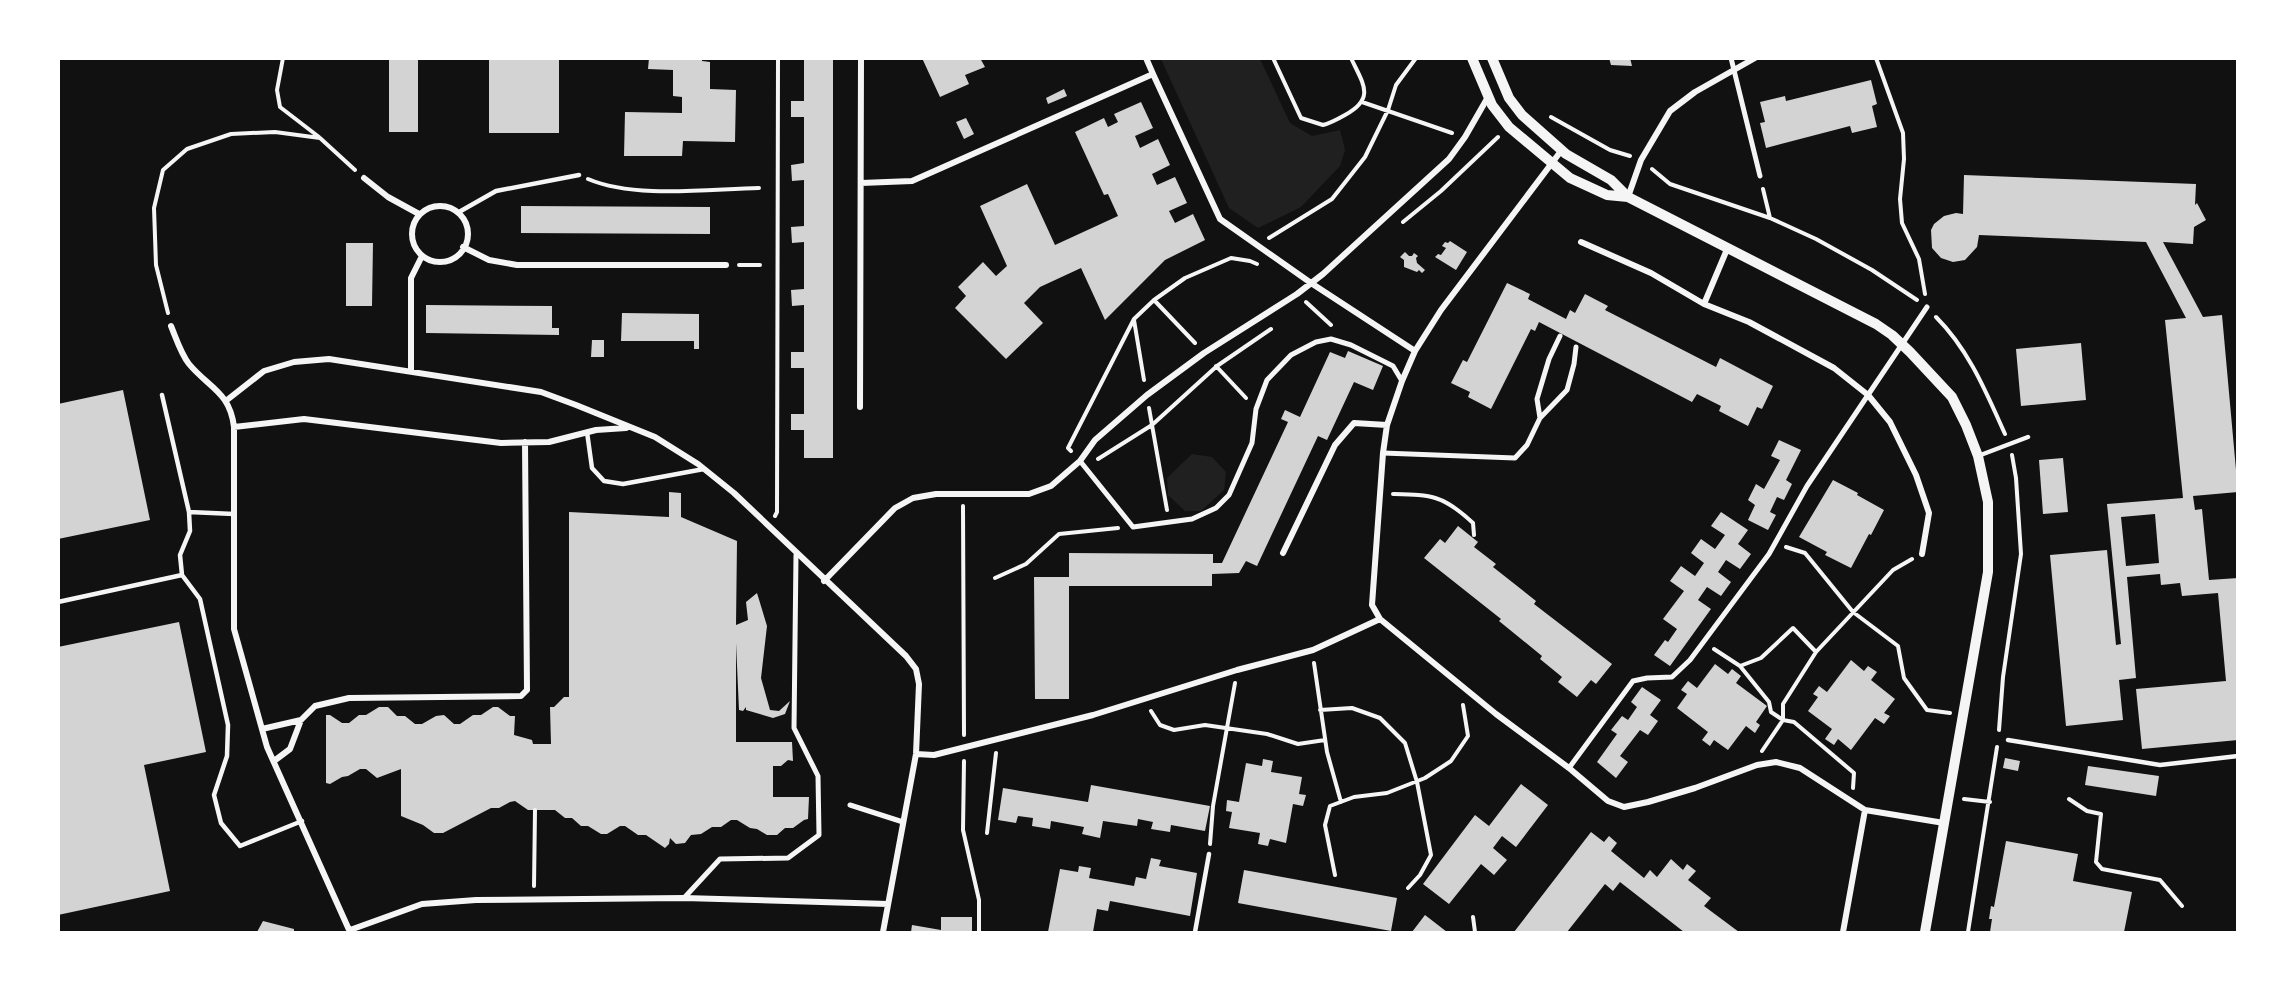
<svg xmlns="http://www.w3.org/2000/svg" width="2296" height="991" viewBox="0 0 2296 991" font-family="Lato,sans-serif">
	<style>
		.green { fill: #202020 }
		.building { fill: #d3d3d3; fill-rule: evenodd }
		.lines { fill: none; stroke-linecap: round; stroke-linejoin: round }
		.path { stroke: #f5f5f5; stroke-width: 4 }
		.service { stroke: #f5f5f5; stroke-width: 4.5 }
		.pedestrian { stroke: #f5f5f5; stroke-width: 5 }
		.minor { stroke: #f5f5f5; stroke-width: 6 }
		.tertiary { stroke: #f5f5f5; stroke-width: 10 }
	</style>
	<rect width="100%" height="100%" fill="#111"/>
	<!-- green -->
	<path class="green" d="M1161 59H1260L1290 123 1312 136 1340 130 1345 150 1340 166 1301 207 1258 228 1229 208Z
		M1192 454 1212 457 1226 472 1224 490 1201 511H1185L1168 495 1167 478Z"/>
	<!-- building -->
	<path class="building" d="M389 58H418V132H389Z
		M489 58H559V133H489Z
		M649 58H702V61L710 62V89L736 90 735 142 683 141 682 156H624L625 112 682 113V97L673 96V70L648 69Z
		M804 58H833V458H804V430H791V414H804V368H791V352H804V305L792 306 791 290 804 289V242L792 243 791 227 804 226V180L792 181 791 165 804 163V117H791V101H804Z
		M922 58H980L985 67 965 75 969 84 940 97Z
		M1609 58H1630L1632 66 1611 65Z
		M1871 80 1877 104 1872 106 1877 127 1852 133 1850 126 1766 148 1760 123 1765 122 1760 102 1785 96 1786 101Z
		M1064 89 1067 96 1048 104 1046 98Z
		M1141 102 1153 128 1135 136 1140 148 1158 139 1170 165 1152 174 1157 185 1175 177 1187 203 1169 211 1175 223 1193 214 1205 240 1165 260 1105 320 1081 268 1040 287 1024 303 1043 323 1006 359 955 308 966 296 958 287 983 262 996 276 1007 266 980 206 1027 184 1055 245 1118 216 1108 194 1104 195 1075 132 1104 118 1108 127 1118 122 1114 114Z
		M966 118 974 134 964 139 956 122Z
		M1964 175 2196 184 2195 205 2197 203 2206 220 2194 227 2193 244 2163 242 2203 317 2222 315 2238 492 2193 496 2195 510 2202 509 2209 580 2238 578V740L2142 749 2136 689 2226 681 2218 593 2182 596 2180 583 2161 585 2160 574 2127 577 2136 678 2119 680 2123 720 2066 726 2050 555 2107 550 2116 645 2121 644 2107 504 2183 498 2165 320 2186 318 2146 242 1979 235 1977 247 1965 260 1953 262 1941 258 1932 248 1931 230 1934 224 1944 216 1956 213 1963 214ZM2155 514 2159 563 2126 566 2121 517Z
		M521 206 710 207V234L521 233Z
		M1450 241 1467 252 1456 270 1435 257 1438 254 1441 255 1446 248 1442 246 1445 242 1448 243Z
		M346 243H373L372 306H346Z
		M1405 252 1409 256H1412L1414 253 1418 256 1416 258 1417 263 1425 270 1422 273 1419 270 1417 272 1404 267V260L1400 257Z
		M1507 283 1530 294 1528 299 1566 319 1570 310 1575 313 1585 294 1608 306 1605 310 1716 367 1720 358 1773 386 1762 409 1757 407 1748 426 1719 411 1721 406 1697 394 1692 402 1539 322 1535 331 1531 329 1491 409 1468 397 1470 392 1451 383 1463 360 1467 362Z
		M426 305 552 306V328H559V335L426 333Z
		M622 313 699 314V349H694V341H621Z
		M592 340H604V357H591Z
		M2081 343 2086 400 2021 406 2016 349Z
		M1348 351 1383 366 1373 390 1354 382 1327 440 1318 436 1257 566 1246 561 1239 573 1212 574V586H1069V699H1035L1034 577H1069V553L1213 554V563H1222L1288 422 1281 419 1285 410 1300 417 1330 352 1345 358Z
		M123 390 150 520 58 539V404Z
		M1779 440 1801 450 1786 480 1792 484 1784 500 1777 497 1770 512 1776 515 1768 530 1748 520 1755 505 1748 500 1756 484 1764 489 1780 460 1771 456Z
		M2063 458 2068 512 2043 514 2039 460Z
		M1833 480 1858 493 1857 495 1884 510 1871 535 1869 534 1851 568 1825 555 1827 552 1799 537Z
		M669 492 681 493V517L737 541 736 625 748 620 746 602 757 593 767 626 761 678 770 710 779 711 790 701 785 714 773 718 746 710V707L743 711 739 710 736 643V742H792L793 761 788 760 781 766H773V797H809L808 819 804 820 793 828H785L777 835H767L757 829 750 828 737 820H731L721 827H712L701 834 691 835 685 843 676 844 670 838 669 844 665 848 646 835H638L625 826H620L607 834H601L588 826H581L572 818H565L555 810H528L515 801 510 802 499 808H491L443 833H434L423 825 401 816V769L377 778 366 769H360L348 776 342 777 330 784 326 783V715H330L342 723H349L359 715H366L379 707H388L397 716H405L415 724H422L436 716 444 715 454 724H460L473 715H481L493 707H498L510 716H515L514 735 532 740 533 744H551L550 707H554L564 697H569V512L669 517Z
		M1721 512 1748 530 1738 544 1751 554 1740 569 1726 560 1718 572 1731 582 1721 596 1707 587 1698 600 1711 609 1670 666 1654 655 1665 640 1668 642 1677 629 1663 619 1684 591 1670 581 1681 566 1695 576 1704 563 1691 553 1701 539 1715 549 1725 535 1711 526Z
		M1458 526 1478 542 1474 547 1496 564 1493 567 1536 601 1534 604 1612 664 1596 684 1591 680 1577 697 1558 682 1562 677 1540 659 1542 656 1499 621 1501 619 1424 558 1440 539 1445 543Z
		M179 622 206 752 144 765 170 891 58 915V647Z
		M1851 660 1864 671 1868 666 1877 672 1871 680 1895 699 1884 713 1890 716 1884 724 1875 718 1851 750 1838 739 1834 745 1825 739 1832 729 1808 711 1818 697 1813 694 1819 686 1827 692Z
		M1715 664 1728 674 1732 669 1741 676 1736 683 1767 706 1756 722 1760 725 1755 733 1746 726 1728 750 1714 740 1710 746 1702 740 1708 732 1677 708 1687 694 1681 690 1688 681 1697 688Z
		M1642 687 1661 700 1650 715 1658 721 1648 735 1640 730 1620 756 1628 762 1616 778 1597 762 1617 734 1611 730 1622 716 1628 720 1637 707 1631 702Z
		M2005 758 2020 761 2018 771 2003 768Z
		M1263 759 1273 761 1271 772 1302 777 1299 794 1306 795 1303 806 1293 804 1286 843 1270 839 1268 846 1258 844 1260 833 1229 828 1232 812 1226 811 1227 800 1239 802 1246 763 1262 766Z
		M2088 766 2159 776 2156 796 2085 785Z
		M1521 784 1548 805 1516 847 1502 836 1493 848 1507 860 1494 875 1481 864 1449 904 1423 884 1475 815 1489 826Z
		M1091 785 1210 806 1205 831 1171 825 1170 832 1151 829 1153 822 1138 819 1137 826 1103 821 1100 838 1082 834 1084 827 1051 821 1050 829 1032 826 1033 818 1018 816 1016 823 998 820 1003 788 1088 802Z
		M1591 832 1604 842 1609 836 1617 843 1611 851 1644 878 1650 870 1657 877 1671 859 1683 870 1687 864 1696 871 1688 880 1711 898 1704 906 1739 932H1684L1620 882 1613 891 1605 884 1567 932H1514Z
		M2006 841 2078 854 2073 881 2132 892 2124 932H1990L1992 919H1989L1991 906 1994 907Z
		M1151 858 1161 860 1159 866 1197 873 1190 916 1110 901 1108 911 1097 909 1093 932H1048L1060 869 1078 872 1079 866 1091 868 1089 878 1134 886 1136 877 1146 879Z
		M1244 870 1397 898 1391 931 1238 903Z
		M1425 915 1447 932H1412Z
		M941 917H972V932H911L912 925 941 930Z
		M263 921 294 929V932H257Z"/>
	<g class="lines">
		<!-- path -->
		<path class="path" d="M283 58 277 90 280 107 319 137
			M1273 58 1301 118 1323 125C1331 123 1338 119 1345 115 1376 98 1363 84 1351 58
			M1876 58 1903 133 1904 159 1900 199 1902 223 1919 259 1925 294
			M1362 102 1452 133
			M1551 117 1610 150 1630 156
			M1652 169 1670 184 1770 218 1816 239 1872 270 1917 300
			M588 179C635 199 708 189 759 188
			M1763 189 1770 218
			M1403 222 1441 191 1498 137
			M1269 238 1332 199 1365 157 1388 110 1396 85 1416 58
			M739 265H760
			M1154 300 1195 343
			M1306 302 1331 325
			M168 313 156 265 154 208 163 170 187 149 231 134 275 132 320 138 355 170
			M1936 317C1969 350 1986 392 2005 434
			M1134 320 1144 380
			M1216 366 1246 398
			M1149 408 1167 510
			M1071 451 1068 448 1134 319 1154 300 1185 278 1231 258 1250 261 1257 264
			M1098 459 1152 425 1217 366 1271 329
			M1393 494C1432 495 1443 495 1473 523L1474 535
			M963 506 964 735
			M775 516 777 512 778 58
			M1786 547 1805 553 1853 612 1898 646 1904 678 1927 710 1950 713
			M995 578 1026 564 1059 534 1118 528
			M1714 649 1740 666 1761 658 1793 628 1816 652
			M1314 663 1327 752 1341 802
			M1740 666 1769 702 1771 712 1783 720 1794 722 1854 773 1853 788
			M1320 710 1352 708 1380 718 1405 743 1417 782 1431 855 1420 875 1408 888
			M1151 711 1160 725 1174 730 1205 725 1267 734 1298 744 1325 740
			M1999 730 2003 677 2021 554 2016 478 2012 455
			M1762 751 1783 720V704L1816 652 1893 570 1912 559
			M964 761 963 830 979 900V932
			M1964 799 1990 802
			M2069 799 2087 811 2101 814 2096 862 2102 869 2160 880 2182 906
			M987 833 996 753
			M1210 844 1213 806 1235 683
			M1335 875 1325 825 1330 806 1354 797 1387 793 1425 778 1451 761 1468 736 1463 705
			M534 886 535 810
			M1473 917 1475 932
			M1968 932 1997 747"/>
		<!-- service -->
		<path class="service" d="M459 212 496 191 579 175
			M162 395 189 512 190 531 180 555 182 575
			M587 432 592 468 604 481 623 484 704 469
			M1978 456 2028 437
			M189 512 234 514
			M58 602 182 575 200 599 228 725 227 756 214 795 221 823 240 846 302 821
			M2008 740 2160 765 2238 756
			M1195 932 1209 854"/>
		<!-- pedestrian -->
		<path class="pedestrian" d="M1731 58 1760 176
			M1540 418 1567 390 1574 364 1576 347
			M1383 453 1515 458 1527 445 1540 418 1537 399 1549 359 1560 336
			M1080 461 1133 527 1192 519 1216 508 1229 495 1252 443 1256 409 1267 380 1291 355 1316 342 1331 339 1351 345 1393 366 1402 381
			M1569 768 1633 681 1647 678 1672 677 1690 660 1769 554 1807 486 1927 307
			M850 805 903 822
			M684 898 720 859 788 858 819 835 818 776 794 728 796 555"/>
		<!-- minor -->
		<path class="minor" d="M1153 74 1220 219 1311 283 1415 351
			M1561 151 1441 310 1415 351 1402 381 1387 425 1383 453 1372 605 1380 619 1496 714 1569 768 1608 801 1624 807 1648 802 1695 788 1757 765 1776 762 1800 768 1865 810 1944 823
			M364 178 388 197 419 214
			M861 183 912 181 1153 74 1146 58
			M1628 197 1641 160 1670 111 1695 92 1755 58
			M412 234a28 28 0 1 1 56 0a28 28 0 1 1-56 0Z
			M1581 242 1651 273 1704 304 1749 322 1834 368 1868 395 1890 422 1916 475 1929 513 1922 554
			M463 247 489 260 517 265H726
			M1704 304 1728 247
			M171 326C176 338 181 354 189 364 209 388 230 392 234 427V629L267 747 350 932
			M411 371V278L422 256
			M227 400 264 371 294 362 329 359 541 392 576 405 655 437 698 464 734 493 906 656 916 669 919 684 916 754 883 932
			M860 407 861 58
			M234 427 304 419 501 443 549 442 596 430 626 428
			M1283 553 1335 445 1354 423 1387 425
			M824 581 895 508 913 498 936 494H1029L1051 486 1080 461 1095 440 1147 395 1204 353 1297 294 1323 274 1449 159 1465 137 1488 97
			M262 729 301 720
			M916 754 934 755 1093 715 1237 670 1313 650 1380 619
			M274 761 290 749 301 720 315 706 349 698 521 696 527 690 525 442
			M350 930 422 904 476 900 684 898 888 904
			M1843 932 1865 810"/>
		<!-- tertiary -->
		<path class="tertiary" d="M1472 58 1492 105 1509 127 1570 178 1607 195 1628 197
			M1492 58 1509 98 1522 115 1566 154 1611 180 1628 197 1876 324 1892 335 1910 352 1952 397 1966 425 1978 456 1988 502V572L1925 932"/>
	</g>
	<!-- border -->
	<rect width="2296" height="991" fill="none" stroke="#ffffff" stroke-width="120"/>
</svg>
